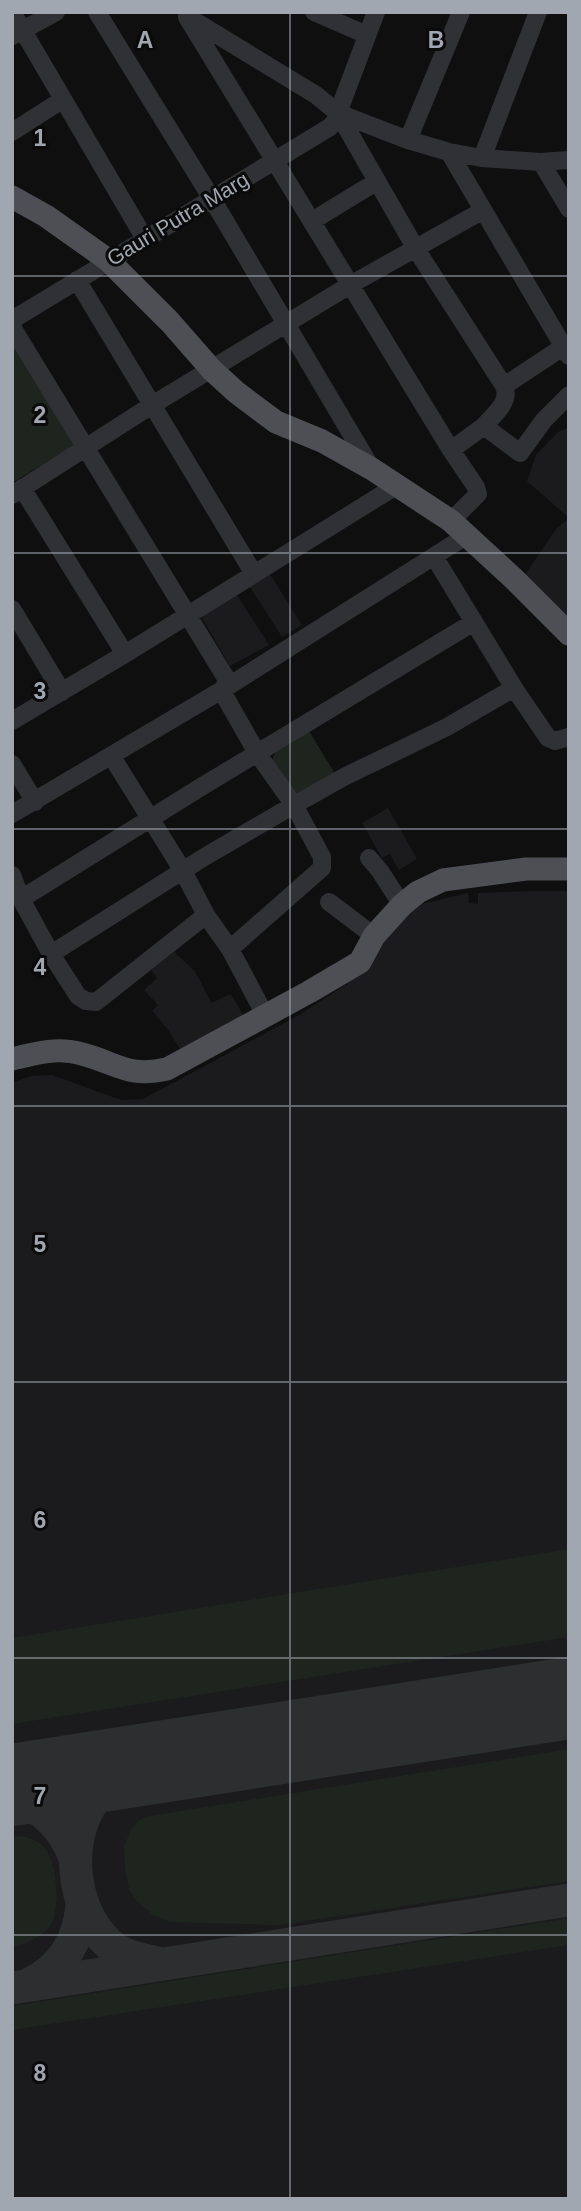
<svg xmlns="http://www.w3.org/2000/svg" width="581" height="2211" viewBox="0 0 581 2211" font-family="Helvetica,sans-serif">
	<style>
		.built { fill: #1b1b1d }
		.green { fill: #1e241e }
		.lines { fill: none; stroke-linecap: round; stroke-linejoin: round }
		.taxiway { stroke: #2c2e30; stroke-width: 33 }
		.runway { stroke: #2c2e30; stroke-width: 82 }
		.minor { stroke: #303135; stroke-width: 18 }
		.major { stroke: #4d4f54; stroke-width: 23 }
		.grid { fill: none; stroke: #a1a7b0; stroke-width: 2; stroke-opacity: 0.55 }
		.labels { text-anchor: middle; stroke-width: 6; stroke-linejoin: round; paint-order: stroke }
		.street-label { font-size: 21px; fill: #a1a7b0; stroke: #0a0a0b }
		.grid-label { font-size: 23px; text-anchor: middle; font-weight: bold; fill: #a1a7b0; stroke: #0a0a0b; stroke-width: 6; stroke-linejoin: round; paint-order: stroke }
	</style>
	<rect width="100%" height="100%" fill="#0f0f10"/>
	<!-- built -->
	<path class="built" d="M569 427V623L524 576 556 529 569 518 527 481 536 455 558 432Z
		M268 571 302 625 282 637 248 584Z
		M235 592 269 645 230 666 201 616Z
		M388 808 417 859 399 870 390 854 382 858 362 823Z
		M532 891H569V2199H12V1083L31 1076 52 1075 110 1096 122 1100 143 1099 299 1015 347 984 363 968 400 918 422 904 468 893 469 903 478 904V893Z
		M174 952 195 971 211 1003 231 994 246 1020 183 1054 169 1031 152 1011 158 1005 144 990 157 978 151 970Z"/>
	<!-- green -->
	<path class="green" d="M12 331 80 442 12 483Z
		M309 731 337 777 295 797 271 763 275 753Z
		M569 1549V1637L12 1724V1638Z
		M569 1749V1881L280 1925 170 1922 152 1914 137 1901 129 1889 125 1869 124 1846 132 1828 138 1821 149 1816Z
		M19 1836C30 1837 40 1841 47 1851 57 1866 61 1911 50 1926 42 1937 25 1944 12 1948V1837Z
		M569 1918V1945L12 2030V2006Z"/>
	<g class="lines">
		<!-- taxiway -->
		<path class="taxiway" d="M137 1765C124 1774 108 1783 98 1795 64 1833 70 1909 108 1943 121 1956 140 1959 157 1963
			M12 1795C43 1807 64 1827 75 1858
			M30 1984C63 1967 78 1942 82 1906
			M12 1988 569 1900"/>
		<!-- runway -->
		<path class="runway" d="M12 1785 569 1698"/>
		<!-- minor -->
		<path class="minor" d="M12 12 145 239
			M97 12 212 199 372 469
			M190 12 187 17 451 450 476 487 478 494 451 521
			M314 12 367 35
			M193 20 316 95 338 113 408 140 449 152 482 158 541 162 569 160
			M12 36 56 12
			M338 113 416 249 504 386
			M12 132 62 100
			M408 140 461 12
			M449 152 569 356
			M482 158 538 12
			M541 162 569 209
			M312 221 376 182
			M77 280 254 574
			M12 320 330 127 335 121 376 12
			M12 327 226 678 224 695 257 753 294 805 322 857V868L230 949
			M484 426C494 414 511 402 504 386L563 347
			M451 450 484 426 520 453 544 420 569 395
			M22 488 125 654
			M12 495 152 405 350 285 482 211
			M435 558 514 688 548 738 555 741 569 737
			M12 609 62 692
			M12 721 125 654 396 486
			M112 757 183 871 206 915 230 949 265 1015
			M12 764 35 802
			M12 814 227 687 466 536
			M369 858 380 871 402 905
			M12 875 21 899 51 954 78 996 86 1001 96 1002 206 915
			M21 899 201 787 474 622
			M329 902 374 936
			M51 954 206 856 294 805 344 777 447 727 514 688"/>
		<!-- major -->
		<path class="major" d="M12 197 46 216 108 260 170 322 212 370 236 392 276 422 322 441 372 469 451 521 513 578 569 634
			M12 1059C36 1053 58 1047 82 1054 117 1063 127 1078 167 1069L309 992 360 962 374 936 402 905 418 892 443 880 526 869H569"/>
	</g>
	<!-- grid -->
	<path class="grid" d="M290 12V2199M12 276H569M12 553H569M12 829H569M12 1106H569M12 1382H569M12 1658H569M12 1935H569"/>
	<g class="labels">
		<!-- street labels -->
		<g class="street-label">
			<text transform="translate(178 219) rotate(-31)" y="7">Gauri Putra Marg</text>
		</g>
	</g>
	<g class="grid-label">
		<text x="145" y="48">A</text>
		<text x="436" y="48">B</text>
		<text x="40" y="146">1</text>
		<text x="40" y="423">2</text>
		<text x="40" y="699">3</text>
		<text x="40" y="975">4</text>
		<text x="40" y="1252">5</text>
		<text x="40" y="1528">6</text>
		<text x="40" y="1804">7</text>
		<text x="40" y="2081">8</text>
	</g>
	<!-- border -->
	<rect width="581" height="2211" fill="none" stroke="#a1a7b0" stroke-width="28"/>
</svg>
